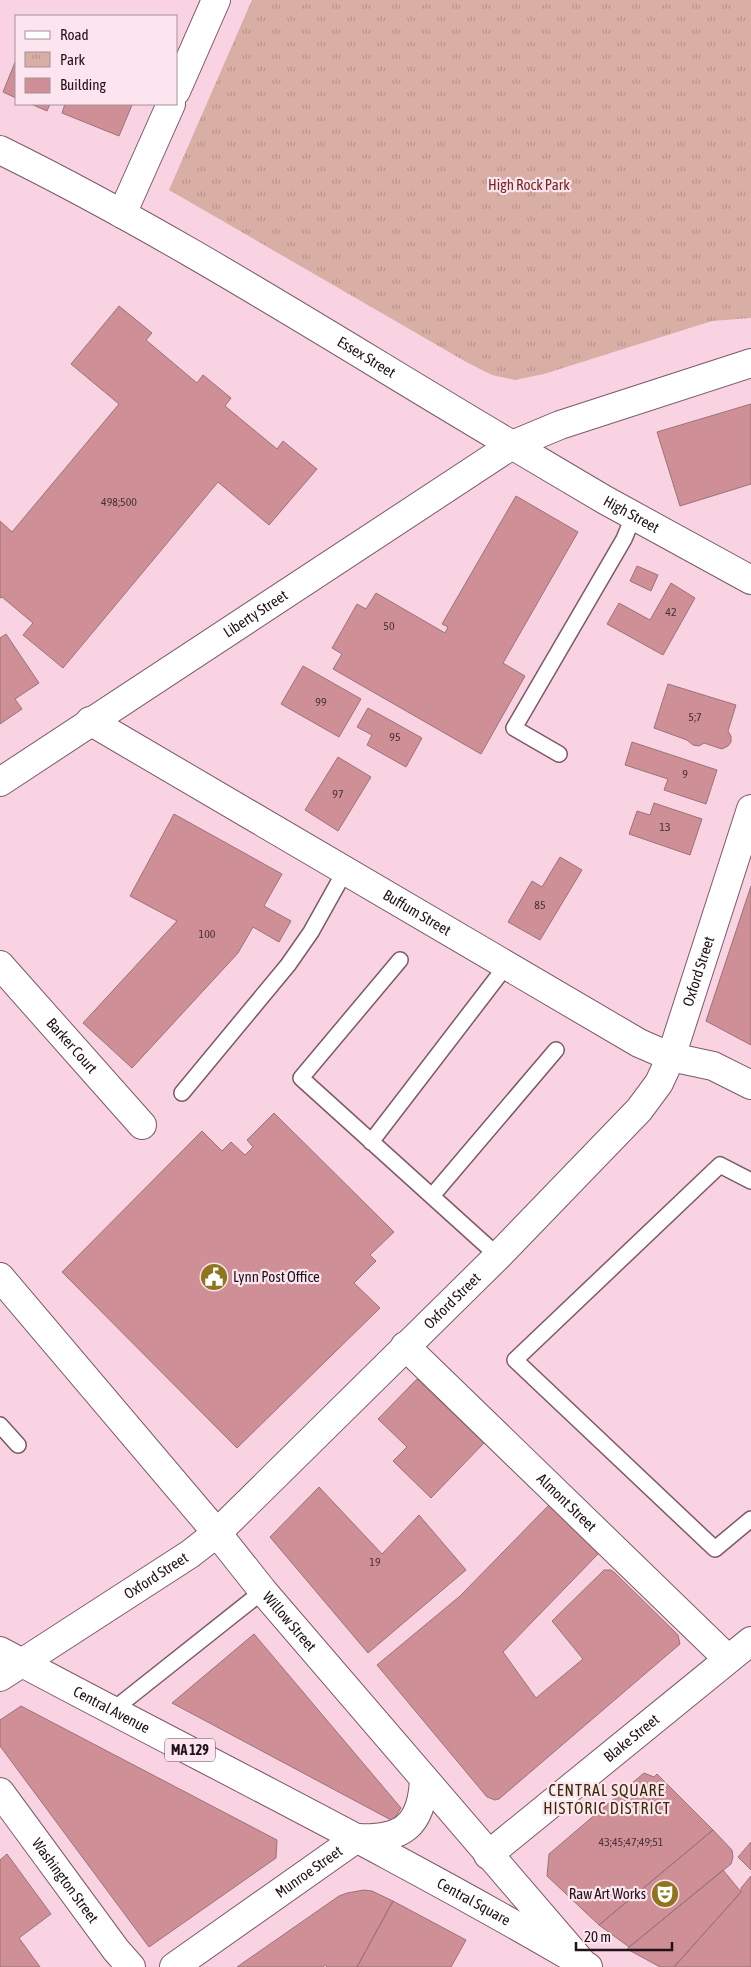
<svg xmlns="http://www.w3.org/2000/svg" width="751" height="1967" viewBox="0 0 751 1967" font-family="'Asap Condensed',sans-serif">
	<style>
		.park { fill: url(#park-tufts) }
		.building { fill: #cf8f97; stroke: #997377 }
		.lines { fill: none; stroke-linecap: round; stroke-linejoin: round }
		.lane-casing { stroke: #7b5a68; stroke-width: 18 }
		.street-casing { stroke: #7b5a68; stroke-width: 30 }
		.secondary-casing { stroke: #7b5a68; stroke-width: 30 }
		.primary-casing { stroke: #7b5a68; stroke-width: 30 }
		.lane { stroke: #fff; stroke-width: 15 }
		.street { stroke: #fff; stroke-width: 28 }
		.secondary { stroke: #fff; stroke-width: 28 }
		.primary { stroke: #fff; stroke-width: 28 }
		.labels { text-anchor: middle; stroke-width: 4.5; stroke-linejoin: round; paint-order: stroke }
		.number-label { font-size: 12px; fill: #4b3138 }
		.shield { fill: #fde5ef; stroke: #625158; stroke-width: 1 }
		.shield-label { font-size: 14px; font-weight: bold; fill: #1f1218 }
		.park-label { font-size: 15px; fill: #752a1e; stroke: #fde5ef }
		.street-label { font-size: 15px; fill: #1f1218; stroke: #fde5ef }
		.poi-label { font-size: 15px; fill: #1f1218; stroke: #fde5ef; text-anchor: start }
		.neighbourhood-label { font-size: 16px; letter-spacing: 1px; fill: #372b00; stroke: #fde5ef }
	</style>
	<defs>
		<pattern id="park-tufts" width="24" height="20" patternUnits="userSpaceOnUse" patternTransform="scale(1.25)"><rect width="24" height="20" fill="#d9aea5"/><path d="M3 7l-1-3M5 7V3M7 7l1-3M15 17l-1-3M17 17v-4M19 17l1-3" fill="none" stroke="#ba958d"/></pattern>
	</defs>
	<rect width="100%" height="100%" fill="#fad3e3"/>
	<!-- park -->
	<path class="park" d="M252 0H751V318L712 321 544 374 515 380 492 375 468 363 169 190Z"/>
	<!-- building -->
	<path class="building" d="M16 60V98L3 92Z
		M31 104H50L47 111Z
		M65 104H129L132 105 119 136 62 113Z
		M119 306 152 333 146 340 197 383 203 375 231 398 225 406 277 449 283 441 317 469 269 525 218 482 63 668 23 635 33 623 2 597 0 598V521L12 532 119 404 71 364Z
		M751 404V484L680 506 657 432Z
		M516 496 578 532 503 663 525 676 481 754 333 669 342 654 332 648 357 604 366 609 376 593 445 633 448 627 442 624Z
		M637 566 658 575 651 591 630 581Z
		M671 583 695 598 663 655 607 624 619 603 650 620Z
		M6 634 39 683 15 699 22 709 0 724V638Z
		M303 666 361 699 339 737 281 704Z
		M668 684 736 705 728 731 731 736V742L728 746 722 749 704 743 699 746 693 745 687 740 654 728Z
		M368 708 422 738 406 767 367 745 372 735 357 727Z
		M632 742 717 770 706 804 664 790 668 779 625 765Z
		M338 757 371 777 338 831 305 810Z
		M654 803 702 819 690 855 629 834 637 811 650 815Z
		M174 814 282 874 264 906 291 921 279 942 253 927 238 953 132 1068 83 1023 177 921 130 896Z
		M560 857 582 870 540 940 508 922 532 881 542 887Z
		M751 886V1045L706 1021Z
		M274 1113 394 1232 370 1255 376 1261 354 1283 380 1308 237 1448 62 1272 202 1131 222 1151 231 1142 245 1155 253 1147 247 1140Z
		M417 1379 484 1443 431 1498 393 1461 407 1447 378 1419Z
		M319 1487 382 1554 419 1515 466 1570 368 1653 270 1537Z
		M549 1505 599 1553 503 1652 536 1698 583 1659 552 1621 604 1570H611L615 1573 678 1635 680 1644 499 1799 495 1800 487 1797 377 1665 460 1596Z
		M254 1634 401 1808 393 1821 172 1703Z
		M21 1706 277 1840 276 1858 149 1947 0 1746V1720Z
		M644 1773 654 1777 657 1774 713 1830 599 1925 547 1876 549 1854Z
		M713 1830 732 1850 733 1857 731 1864 629 1947 599 1925Z
		M751 1842V1870L738 1857Z
		M7 1854 51 1914 19 1938 40 1967H0V1860Z
		M723 1870 741 1892 674 1967H660L627 1949Z
		M751 1876V1967H674L741 1892V1888Z
		M364 1890 372 1891 393 1901 357 1967H327L325 1965 323 1967H237L339 1896 347 1893Z
		M393 1901 466 1940 451 1967H357Z"/>
	<g class="lines">
		<defs>
			<path id="lane" d="M559 754 514 728 624 539 634 515
				M400 960 301 1078 498 1256
				M182 1093 288 965 311 932 345 871
				M371 1142 506 966
				M751 1181 720 1165 515 1360 715 1549 751 1519
				M432 1196 556 1050
				M0 1425 18 1445
				M113 1710 263 1591"/>
			<g id="street">
				<path d="M176 91 216 0"/>
				<path d="M122 214 171 104"/>
				<path id="s1" d="M512 445 605 500 751 580"/>
				<path id="s2" d="M0 965 142 1125"/>
				<path id="s3" d="M671 1057 751 809"/>
				<path id="s4" d="M405 1346 728 1659"/>
				<path id="s5" d="M488 1855 751 1641"/>
				<path id="s6" d="M174 1967 357 1838C402 1840 422 1826 424 1779"/>
			</g>
			<g id="secondary">
				<path id="s7" d="M0 150C177 237 343 345 512 445"/>
				<path id="s8" d="M90 721 639 1043 671 1057 713 1066 751 1085"/>
				<path id="s9" d="M0 782 512 445 560 425 751 363"/>
				<path id="s10" d="M0 1277 217 1533 263 1591 580 1960"/>
				<path id="s11" d="M0 1677 190 1554 217 1533 498 1256 639 1110 659 1083 671 1057"/>
				<path id="s12" d="M0 1792 116 1950 131 1967"/>
			</g>
			<g id="primary">
				<path id="s13" d="M0 1651C196 1756 396 1854 588 1967"/>
			</g>
		</defs>
		<!-- lane casing -->
		<use href="#lane" class="lane-casing"/>
		<!-- street casing -->
		<use href="#street" class="street-casing"/>
		<!-- secondary casing -->
		<use href="#secondary" class="secondary-casing"/>
		<!-- primary casing -->
		<use href="#primary" class="primary-casing"/>
		<!-- lane -->
		<use href="#lane" class="lane"/>
		<!-- street -->
		<use href="#street" class="street"/>
		<!-- secondary -->
		<use href="#secondary" class="secondary"/>
		<!-- primary -->
		<use href="#primary" class="primary"/>
	</g>
	<!-- icons -->
	<defs>
		<symbol id="civic-disc" viewBox="-11 -11 22 22"><circle r="9.5" fill="#8f751b" stroke="#fde5ef"/><path d="M-.6-6.5H3V-4.5H.6V-3L4-1V1h2V6H-6V1h2V-1L-.6-3ZM-1.2 2.5V6h2.4V2.5Z" fill="#fff"/></symbol>
		<symbol id="theatre-disc" viewBox="-11 -11 22 22"><circle r="9.5" fill="#8f751b" stroke="#fde5ef"/><path d="M-5-5.5Q0-4 5-5.5V0Q5 5 0 6Q-5 5-5 0ZM-3.3-2.5H-1v1.5H-3.3ZM1-2.5H3.3v1.5H1ZM-2.8 1Q0 5.5 2.8 1Z" fill="#fff"/></symbol>
	</defs>
	<g fill-rule="evenodd">
		<use href="#civic-disc" x="198" y="1261" width="32" height="32"/>
		<use href="#theatre-disc" x="649" y="1878" width="32" height="32"/>
	</g>
	<g class="labels">
		<!-- number labels -->
		<g class="number-label">
			<text x="119" y="506">498;500</text>
			<text x="671" y="616">42</text>
			<text x="389" y="630">50</text>
			<text x="321" y="706">99</text>
			<text x="695" y="721">5;7</text>
			<text x="395" y="741">95</text>
			<text x="685" y="778">9</text>
			<text x="338" y="798">97</text>
			<text x="665" y="831">13</text>
			<text x="540" y="909">85</text>
			<text x="207" y="938">100</text>
			<text x="375" y="1566">19</text>
			<text x="631" y="1846">43;45;47;49;51</text>
		</g>
		<!-- shield labels -->
		<rect class="shield" x="165" y="1738.5" width="50" height="23" rx="4"/>
		<g class="shield-label">
			<text x="190" y="1755">MA 129</text>
		</g>
		<!-- park labels -->
		<g class="park-label">
			<text x="529" y="190">High Rock Park</text>
		</g>
		<!-- street labels -->
		<g class="street-label">
			<text dy="5" stroke="none"><textPath href="#s7" startOffset="421">Essex Street</textPath></text>
			<text dy="5" stroke="none"><textPath href="#s1" startOffset="138">High Street</textPath></text>
			<text dy="5" stroke="none"><textPath href="#s9" startOffset="306">Liberty Street</textPath></text>
			<text dy="5" stroke="none"><textPath href="#s8" startOffset="379">Buffum Street</textPath></text>
			<text dy="5" stroke="none"><textPath href="#s3" startOffset="90">Oxford Street</textPath></text>
			<text dy="5" stroke="none"><textPath href="#s2" startOffset="108">Barker Court</textPath></text>
			<text dy="5" stroke="none"><textPath href="#s11" startOffset="591">Oxford Street</textPath></text>
			<text dy="5" stroke="none"><textPath href="#s4" startOffset="225">Almont Street</textPath></text>
			<text dy="5" stroke="none"><textPath href="#s11" startOffset="186">Oxford Street</textPath></text>
			<text dy="5" stroke="none"><textPath href="#s10" startOffset="450">Willow Street</textPath></text>
			<text dy="5" stroke="none"><textPath href="#s13" startOffset="126">Central Avenue</textPath></text>
			<text dy="5" stroke="none"><textPath href="#s5" startOffset="185">Blake Street</textPath></text>
			<text dy="5" stroke="none"><textPath href="#s6" startOffset="165">Munroe Street</textPath></text>
			<text dy="5" stroke="none"><textPath href="#s12" startOffset="110">Washington Street</textPath></text>
			<text dy="5" stroke="none"><textPath href="#s13" startOffset="536">Central Square</textPath></text>
		</g>
		<!-- poi labels -->
		<g class="poi-label">
			<text x="233" y="1282">Lynn Post Office</text>
			<text x="646" y="1899" text-anchor="end">Raw Art Works</text>
		</g>
		<!-- neighbourhood labels -->
		<g class="neighbourhood-label">
			<text x="607" y="1796">CENTRAL SQUARE<tspan x="607" dy="18">HISTORIC DISTRICT</tspan></text>
		</g>
	</g>
	<!-- legend -->
	<rect x="15" y="15" width="162" height="90" fill="#fde5ef" stroke="#a49199"/>
	<rect x="25" y="31" width="25" height="8" fill="#ffffff" stroke="#a49199"/>
	<text x="60" y="40" font-size="15" fill="#1f1218">Road</text>
	<rect x="25" y="52" width="25" height="15" fill="url(#park-tufts)" stroke="#a49199"/>
	<text x="60" y="65" font-size="15" fill="#1f1218">Park</text>
	<rect x="25" y="78" width="25" height="15" fill="#cf8f97" stroke="#a49199"/>
	<text x="60" y="90" font-size="15" fill="#1f1218">Building</text>
	<!-- scale -->
	<path d="M576 1942v8h96v-8" fill="none" stroke="#1f1218" stroke-width="2.5"/>
	<text x="584" y="1942" font-size="15" fill="#1f1218" stroke="#fde5ef" stroke-width="4" paint-order="stroke">20 m</text>
</svg>
